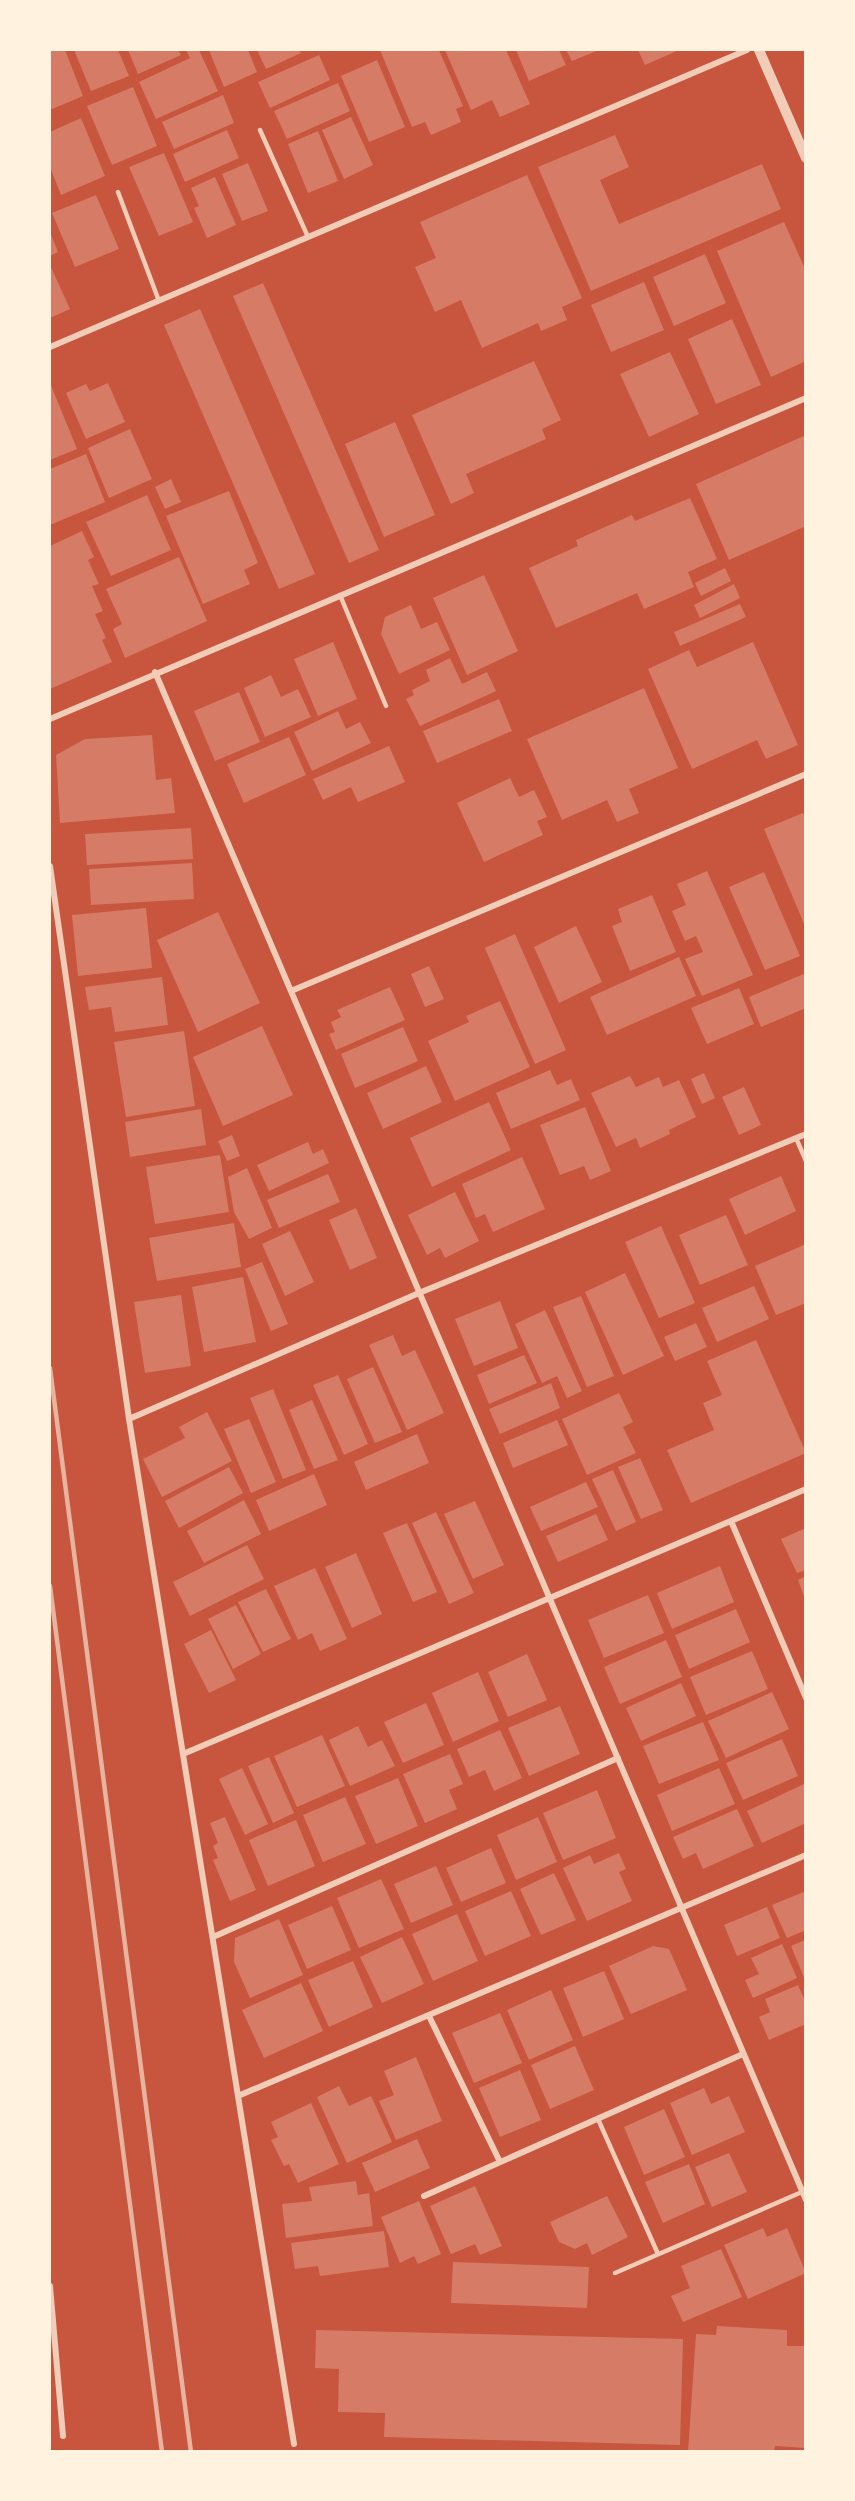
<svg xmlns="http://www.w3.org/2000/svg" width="855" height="2501" viewBox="0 0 855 2501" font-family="Cabin,sans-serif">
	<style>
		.building { fill: #d67c66 }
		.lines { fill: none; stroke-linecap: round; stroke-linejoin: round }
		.service { stroke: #f1ccb7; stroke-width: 4.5 }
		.minor { stroke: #f1ccb7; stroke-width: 6 }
		.tertiary { stroke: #f1ccb7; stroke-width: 10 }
		.rail { stroke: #e9b49f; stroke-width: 4.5 }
	</style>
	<rect width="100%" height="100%" fill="#c8553d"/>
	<!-- building -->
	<path class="building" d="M50 50H65L83 96 50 110Z
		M74 50H118L129 76 91 91Z
		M128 50H178L181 55 138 74Z
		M186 50H199L218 91 156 119 139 82 190 58Z
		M209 50H248L257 72 224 87Z
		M257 50H299L301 53 266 69Z
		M380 50H439L463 106 456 109 461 122 431 135 425 122 412 127Z
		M445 50H506L530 104 500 117 492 100 471 110Z
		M516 50H559L566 65 529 81Z
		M566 50H599L572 61Z
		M638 50H679L645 65Z
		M319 55 330 80 270 108 258 82Z
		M377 60 405 127 369 142 341 76Z
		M338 83 350 111 287 139 274 111Z
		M133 87 157 146 112 165 87 106Z
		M223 95 234 123 174 149 162 122Z
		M351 117 373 165 344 179 322 130Z
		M81 118 105 176 61 195 50 167V132Z
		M227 130 239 158 185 182 173 154Z
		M318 131 338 181 308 193 288 144Z
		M615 135 629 167 600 180 619 224 762 164 781 209 591 291 538 167Z
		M164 153 193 222 159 236 129 167Z
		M248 163 268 211 242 221 222 174Z
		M527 175 582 298 562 307 567 320 541 331 538 323 482 348 461 300 435 312 415 267 436 258 420 222Z
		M215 177 236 225 207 238 194 208 199 206 191 188Z
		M96 195 119 249 75 267 52 213Z
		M784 222 806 271V361L771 377 717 251Z
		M50 232 58 252 50 256Z
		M705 254 726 303 674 326 653 277Z
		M50 265 70 309 50 318Z
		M644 282 664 330 611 352 591 305Z
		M263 283 379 550 349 563 233 296Z
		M200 309 315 574 279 589 164 325Z
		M732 319 761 385 716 404 688 339Z
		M670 352 699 414 649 437 620 374Z
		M534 361 561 420 542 429 546 439 466 474 474 493 451 504 412 415Z
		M50 383 77 449 50 460Z
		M108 383 125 422 86 439 66 393 86 384 90 391Z
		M395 422 435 515 384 537 345 444Z
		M130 429 152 479 109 498 88 448Z
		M806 435V526L729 560 696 484Z
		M86 454 105 502 50 525V469Z
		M171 479 181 502 165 509 155 487Z
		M229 491 258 563 244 570 250 584 203 604 166 516Z
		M147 495 171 550 111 576 86 522Z
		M690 498 717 559 688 572 694 587 644 609 637 593 556 628 529 568 578 546 576 540 632 515 635 521Z
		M82 531 94 557 88 560 99 584 92 586 103 611 95 614 106 638 102 640 112 662 50 689V546Z
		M179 557 207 621 125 658 113 629 122 624 106 589Z
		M725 568 731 581 701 596 695 583Z
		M484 575 518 651 467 675 433 598Z
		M734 584 740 598 700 618 694 605Z
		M740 604 746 617 680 646 674 632Z
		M411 605 421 629 437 622 450 650 399 674 381 634 385 617Z
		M333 642 357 699 318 716 294 659Z
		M753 642 798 745 766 759 757 740 692 769 648 669 689 650 697 667Z
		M450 658 462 684 487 672 496 691 420 726 406 699 414 695 412 690 430 681 426 670Z
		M271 675 281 697 298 689 311 717 265 737 244 688Z
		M644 688 678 768 629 789 639 813 617 822 607 800 562 820 527 739Z
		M239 692 260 742 215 761 194 711Z
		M499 699 512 731 437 763 423 731Z
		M338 711 346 729 360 722 371 743 312 771 294 732Z
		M152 735 156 780 171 778 175 813 60 823 56 755 85 739Z
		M289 737 306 775 244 803 227 764Z
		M389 746 405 782 358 802 351 787 323 800 313 779Z
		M510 778 519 797 534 790 547 817 537 821 543 835 484 862 457 803Z
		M803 813 806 819 805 926 764 829Z
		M191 828 193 859 87 865 85 834Z
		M192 863 194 899 91 905 89 869Z
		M707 871 753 975 702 996 685 959 703 952 696 936 685 941 672 911 686 905 677 884Z
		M764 872 800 956 765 970 729 887Z
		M652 895 676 952 630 971 612 926 622 922 618 909Z
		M146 908 152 968 78 976 72 915Z
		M218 912 260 1003 198 1032 157 940Z
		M576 926 602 982 559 1003 534 947Z
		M515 934 566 1050 535 1064 485 948Z
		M679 957 696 996 607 1035 590 997Z
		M429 966 444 999 425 1007 411 974Z
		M806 973V1008L761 1027 749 997Z
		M162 977 168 1025 115 1032 111 1007 89 1010 85 987Z
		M390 987 405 1020 336 1050 329 1034 335 1032 331 1022 341 1017 337 1010Z
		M739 988 754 1024 707 1044 691 1008Z
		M500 1001 530 1067 455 1101 428 1041 469 1022 466 1016Z
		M262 1026 293 1095 223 1126 193 1057Z
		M403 1027 418 1061 355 1088 341 1054Z
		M184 1031 195 1106 126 1117 114 1042Z
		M426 1066 442 1102 383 1129 367 1093Z
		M550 1070 557 1085 571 1079 580 1100 511 1129 496 1093Z
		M704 1073 715 1098 702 1104 691 1079Z
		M630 1076 636 1087 659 1077 663 1087 679 1080 696 1117 669 1130 670 1134 640 1148 636 1138 616 1147 591 1093Z
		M744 1087 761 1125 739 1135 722 1097Z
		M489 1102 511 1150 432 1187 410 1138Z
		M585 1107 611 1171 590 1180 584 1166 560 1175 540 1125Z
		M201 1109 206 1145 130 1157 125 1122Z
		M232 1135 240 1156 227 1161 218 1141Z
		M308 1142 313 1154 323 1149 329 1163 269 1191 257 1165Z
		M220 1155 229 1212 155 1224 146 1167Z
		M522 1157 545 1209 493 1232 485 1214 476 1218 462 1184Z
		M247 1168 272 1228 249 1239 234 1212 228 1177Z
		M328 1174 340 1202 279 1228 267 1200Z
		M781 1176 796 1211 745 1235 729 1199Z
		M455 1192 479 1241 445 1258 440 1248 427 1255 408 1215Z
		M356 1208 377 1258 350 1270 329 1220Z
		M726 1215 748 1265 700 1285 679 1235Z
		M234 1223 241 1267 157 1281 149 1238Z
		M661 1226 695 1303 659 1318 625 1242Z
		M290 1231 314 1282 285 1296 262 1244Z
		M806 1244V1303L776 1315 755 1266Z
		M262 1262 288 1324 271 1331 245 1269Z
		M625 1273 664 1356 623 1375 585 1292Z
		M243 1277 256 1342 204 1352 192 1287Z
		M754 1286 769 1319 717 1342 702 1308Z
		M181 1295 191 1366 145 1373 134 1302Z
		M581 1296 614 1376 587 1387 553 1307Z
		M500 1301 518 1348 474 1366 455 1319Z
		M545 1310 582 1391 567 1398 557 1376 542 1383 515 1324Z
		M696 1323 707 1347 675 1361 664 1337Z
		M393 1335 402 1356 415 1350 444 1413 407 1430 369 1345Z
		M756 1340 806 1453 691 1503 667 1450 714 1430 703 1403 722 1395 707 1361Z
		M524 1355 537 1383 489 1404 477 1375Z
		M373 1367 402 1432 375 1443 347 1379Z
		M338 1375 368 1444 344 1455 313 1385Z
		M551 1383 560 1408 500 1434 489 1409Z
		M273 1389 306 1470 283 1479 250 1398Z
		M619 1393 633 1422 623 1427 636 1453 587 1475 562 1419Z
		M312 1400 338 1460 314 1469 289 1410Z
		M207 1412 232 1461 162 1497 143 1459 185 1438 179 1427Z
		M249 1419 276 1482 251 1493 224 1429Z
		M557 1420 568 1445 513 1468 503 1443Z
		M417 1434 429 1463 366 1490 354 1462Z
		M640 1458 663 1510 641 1519 618 1467Z
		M229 1467 243 1493 179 1528 165 1501Z
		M613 1470 636 1522 616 1531 592 1479Z
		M314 1474 327 1505 269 1531 256 1500Z
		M586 1482 598 1507 541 1531 530 1507Z
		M244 1500 261 1534 204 1563 187 1531Z
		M475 1501 504 1565 473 1579 444 1514Z
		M436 1512 474 1593 449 1604 412 1523Z
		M596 1514 608 1540 558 1562 546 1536Z
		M407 1523 437 1592 413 1602 383 1533Z
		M806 1528V1570L797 1573 781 1539Z
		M247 1545 264 1579 190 1616 173 1582Z
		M356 1553 382 1614 352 1628 325 1567Z
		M720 1566 734 1602 672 1629 657 1593Z
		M315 1568 347 1639 320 1651 312 1633 298 1640 274 1586Z
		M806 1576V1599H805L798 1580Z
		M266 1589 291 1639 263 1652 238 1602Z
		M648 1595 664 1633 604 1658 588 1620Z
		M236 1605 261 1654 233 1669 208 1619Z
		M736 1609 750 1642 689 1669 675 1635Z
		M211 1630 236 1680 209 1693 184 1644Z
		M666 1640 682 1677 620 1704 604 1667Z
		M752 1651 768 1689 706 1715 690 1677Z
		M527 1654 547 1700 508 1717 488 1672Z
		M478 1672 499 1721 453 1742 432 1693Z
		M681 1683 696 1716 641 1741 626 1708Z
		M772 1692 789 1729 726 1758 708 1721Z
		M426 1703 444 1745 403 1763 384 1722Z
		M560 1706 580 1754 529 1776 508 1728Z
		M703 1722 719 1760 659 1784 643 1746Z
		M358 1726 368 1747 382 1740 395 1766 350 1786 329 1740Z
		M500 1730 522 1778 494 1791 485 1770 469 1777 457 1749Z
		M322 1735 345 1786 297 1807 274 1756Z
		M782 1739 798 1776 743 1800 726 1763Z
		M450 1754 463 1784 449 1790 457 1809 425 1823 403 1774Z
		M269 1757 294 1813 273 1823 248 1766Z
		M242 1768 268 1824 245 1835 219 1779Z
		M719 1768 735 1804 672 1831 657 1795Z
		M398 1778 418 1826 376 1844 355 1796Z
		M806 1783V1823L762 1843 747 1811Z
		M597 1790 616 1838 563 1860 543 1813Z
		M345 1797 366 1844 323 1862 303 1815Z
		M737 1809 754 1846 703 1869 696 1853 683 1859 673 1837Z
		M225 1817 256 1890 230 1901 213 1860 218 1858 213 1846 218 1843 210 1823Z
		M538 1817 557 1862 516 1880 497 1835Z
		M296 1820 315 1866 268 1886 249 1840Z
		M491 1848 506 1883 461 1902 446 1868Z
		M619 1853 626 1869 619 1872 632 1901 587 1921 563 1868 590 1855 594 1864Z
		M436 1866 453 1905 411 1923 394 1884Z
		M554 1873 576 1920 541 1935 520 1889Z
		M381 1879 404 1929 359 1948 337 1898Z
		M511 1891 531 1936 485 1956 465 1911Z
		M806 1891V1930L787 1938 772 1905Z
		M332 1906 351 1950 307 1969 288 1925Z
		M767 1907 780 1938 737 1956 724 1925Z
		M457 1914 478 1961 433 1981 412 1934Z
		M279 1919 303 1975 250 1998 234 1962 235 1938Z
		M402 1937 424 1984 382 2003 360 1957Z
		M805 1940V1980L791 1946Z
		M782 1944 797 1978 753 1998 745 1980 759 1974 751 1958Z
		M653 1946 669 1949 687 1990 631 2014 609 1966Z
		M353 1961 373 2007 329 2027 308 1980Z
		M604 1971 624 2019 583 2037 563 1988Z
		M301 1983 323 2031 264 2058 242 2010Z
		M798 1985 806 2003V2024L769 2040 759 2017 770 2012 765 1999Z
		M551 1990 573 2040 529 2060 507 2010Z
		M500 2013 522 2063 474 2083 452 2033Z
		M575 2046 594 2090 550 2109 531 2065Z
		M416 2057 442 2121 396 2140 379 2101 394 2095 384 2071Z
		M520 2070 541 2120 500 2137 479 2088Z
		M339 2086 349 2106 371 2096 392 2142 347 2163 317 2097Z
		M704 2088 711 2104 729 2096 745 2132 692 2155 670 2103Z
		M311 2103 339 2164 298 2183 289 2164 284 2166 271 2140 278 2137 271 2122Z
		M664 2109 685 2157 644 2175 624 2127Z
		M417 2139 430 2168 375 2192 362 2163Z
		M729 2153 747 2192 712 2207 695 2167Z
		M689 2164 705 2204 663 2223 645 2182Z
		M356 2181 358 2195 369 2193 373 2226 286 2238 282 2204 312 2201 309 2187Z
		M475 2186 502 2246 480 2255 475 2244 451 2254 430 2206Z
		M607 2196 628 2237 592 2255 587 2243 575 2249 559 2242 550 2222Z
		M419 2201 441 2254 418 2264 414 2256 400 2263 381 2217Z
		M763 2228 767 2237 787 2228 806 2273 748 2299 724 2245Z
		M384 2231 389 2267 320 2276 318 2266 295 2269 291 2243Z
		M721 2249 742 2297 683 2322 671 2296 690 2288 681 2266Z
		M453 2262 589 2267 587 2308 451 2303Z
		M717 2326 787 2330V2346H805L806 2448 775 2446 774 2452H688L696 2334 716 2335Z
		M316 2330 683 2339 680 2445 384 2437 385 2413 338 2412 339 2369 315 2368Z"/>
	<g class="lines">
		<!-- service -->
		<path class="service" d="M260 130 308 237
			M118 192 159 301
			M340 595 386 706
			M796 1138 806 1161
			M598 2119 658 2254
			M615 2273 802 2192"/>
		<!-- minor -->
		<path class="minor" d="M50 347 747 50
			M155 672 806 2200
			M50 719 806 398
			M50 866 129 1419 294 2444
			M291 991 806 774
			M129 1419 419 1293 806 1134
			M731 1521 806 1698
			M183 1754 806 1489
			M213 1937 618 1758
			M429 2016 500 2162
			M238 2096 806 1855
			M424 2196 743 2054
			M50 2286 63 2436"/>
		<!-- tertiary -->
		<path class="tertiary" d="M759 50 806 158"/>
		<!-- rail -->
		<path class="rail" d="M50 1368 191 2452
			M50 1586 162 2452"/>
	</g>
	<!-- border -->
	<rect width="855" height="2501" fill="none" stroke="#fff3e0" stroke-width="102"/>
</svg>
